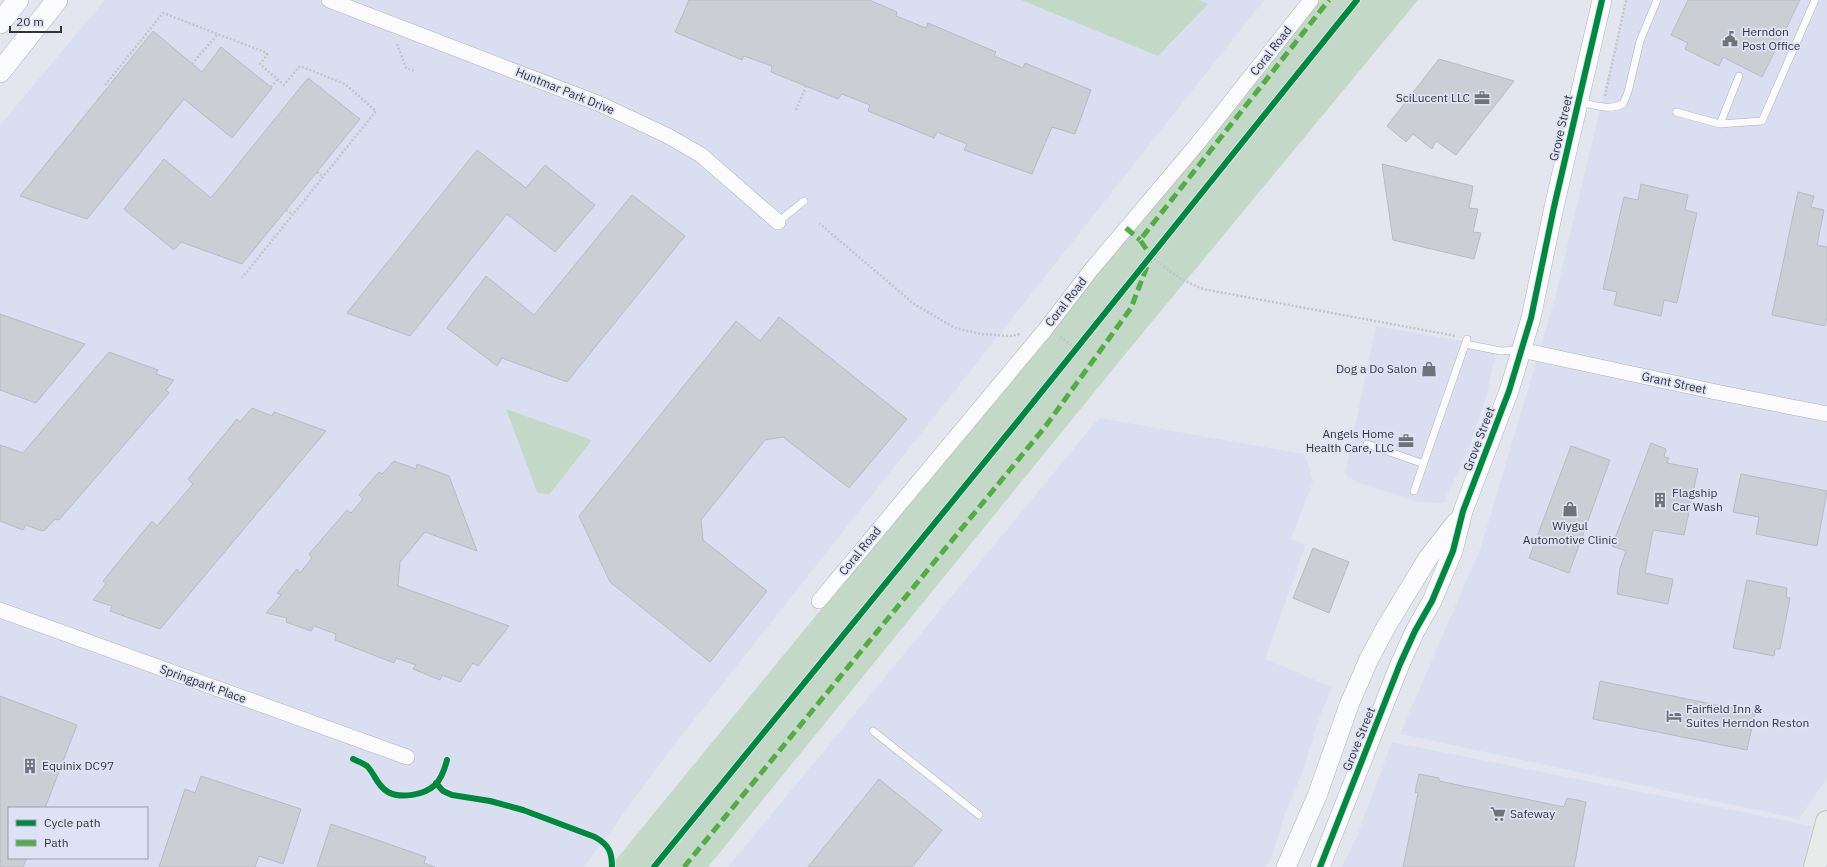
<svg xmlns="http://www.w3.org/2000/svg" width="1827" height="867" viewBox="0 0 1827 867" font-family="'IBM Plex Sans',sans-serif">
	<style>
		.built { fill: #d9dff1; fill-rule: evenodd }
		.green { fill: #c3d8c7 }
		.building { fill: #cbced5; stroke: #b8bbc2 }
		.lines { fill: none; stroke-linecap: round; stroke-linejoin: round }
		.service-casing { stroke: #afb1b9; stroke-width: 8 }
		.minor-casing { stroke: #afb1b9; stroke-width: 16 }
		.tertiary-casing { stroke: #afb1b9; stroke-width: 20 }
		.secondary-casing { stroke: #afb1b9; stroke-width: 22 }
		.primary-casing { stroke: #c0c2c7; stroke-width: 24 }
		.path { stroke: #c3c5c9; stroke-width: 2.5; stroke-dasharray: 2 2; stroke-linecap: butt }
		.service { stroke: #fbfbfd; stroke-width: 7 }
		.minor { stroke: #fbfbfd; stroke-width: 15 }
		.tertiary { stroke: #fbfbfd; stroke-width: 19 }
		.secondary { stroke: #fbfbfd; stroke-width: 21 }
		.primary { stroke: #e7ebe9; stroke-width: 22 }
		.quiet { stroke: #54ac46; stroke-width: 5; stroke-dasharray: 10 5; stroke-linecap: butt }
		.cycleway-casing { stroke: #dde3f5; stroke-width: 8 }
		.cycleway { stroke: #00873e; stroke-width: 6 }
		.labels { text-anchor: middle; stroke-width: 3.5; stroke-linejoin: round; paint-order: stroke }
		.poi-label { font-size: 12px; fill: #33353c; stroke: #dde3f5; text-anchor: start }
		.street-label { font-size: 12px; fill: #33353c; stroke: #dde3f5 }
	</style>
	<rect width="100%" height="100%" fill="#e3e6ef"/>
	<!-- built -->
	<path class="built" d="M105 0H1264L671 749 584 867H0V125ZM9 808H147V858H9Z
		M1626 0H1827V778L1799 819 1400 734 1481 547 1554 302Z
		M1376 326 1497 347 1487 394 1467 454 1443 503 1419 502 1356 482 1345 474Z
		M1099 418 1305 454 1313 481 1291 539 1306 545 1265 659 1332 687 1320 716 1301 776 1285 814 1271 859 1266 867H728Z
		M1392 742 1812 826 1803 867H1342L1357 836Z"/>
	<!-- green -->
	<path class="green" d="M1021 0H1198L1208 4 1158 56Z
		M1320 0H1418L1122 358 708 867H610Z
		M506 409 592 440 549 495 537 492Z"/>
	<!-- building -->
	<path class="building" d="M689 0H869L897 12 896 16 926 28 928 23 996 52 994 56 1023 68 1025 63 1091 90 1075 134 1052 127 1032 174 964 150 967 144 937 132 934 138 868 111 870 105 842 94 838 99 771 72 772 66 744 56 742 60 675 32Z
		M1688 0H1800L1762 77 1723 57 1719 66 1685 49 1688 43 1671 35Z
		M153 31 202 72 221 47 272 88 232 138 184 99 87 219 20 196Z
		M1439 59 1514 81 1456 155 1436 141 1432 149 1413 134 1406 142 1387 126Z
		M308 78 360 119 242 264 181 242 174 250 124 209 164 159 211 198Z
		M477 150 526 188 545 165 595 205 555 252 507 214 410 336 347 313Z
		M1382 164 1473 186 1469 208 1478 209 1473 232 1481 233 1474 259 1393 240Z
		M1641 184 1688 195 1685 210 1697 213 1677 303 1664 300 1661 316 1614 305 1617 292 1603 289 1624 197 1638 200Z
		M1798 192 1814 196 1811 207 1824 210 1817 245 1827 247V317L1825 326 1772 315Z
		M632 195 685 236 567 382 502 358 497 366 447 328 486 276 534 315Z
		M0 314 85 344 36 403 0 390Z
		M779 317 907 419 849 488 783 437 765 440 701 520 703 540 767 591 710 662 610 582 579 516 736 321 760 341Z
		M109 352 158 370 156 374 174 380 166 390 169 393 59 520 55 519 45 530 42 531 26 525 23 530 0 521V445L23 453Z
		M252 408 272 416 274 412 326 431 160 629 110 611 112 606 93 600 106 584 103 581 152 521 157 526 193 484 188 479 237 419 240 422Z
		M1651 443 1666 449 1664 457 1669 458 1667 463 1698 469 1684 535 1653 530 1645 573 1673 579 1668 604 1617 594 1620 568 1626 551 1612 546Z
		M1571 446 1610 460 1569 573 1529 558Z
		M394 461 416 469 417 464 449 476 477 551 425 532 400 562 398 586 509 626 478 666 473 663 460 682 442 675 440 680 413 669 416 665 396 658 394 663 335 640 336 634 314 626 311 631 286 622 287 618 266 613 281 595 277 593 297 569 300 573 312 558 309 554 347 510 351 513 363 499 359 495 379 472 382 474Z
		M1741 474 1827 491 1817 546 1756 534 1759 517 1733 512Z
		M1313 548 1349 562 1329 613 1293 598Z
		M1747 580 1787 588 1786 597 1790 598 1780 649H1775L1774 656 1733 648Z
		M1600 681 1755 713 1747 750 1593 719Z
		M0 696 77 725 45 808H9V858H27L23 867H0Z
		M1419 774 1439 778V781L1564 807 1567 798 1586 802 1574 867H1403L1418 793 1415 792Z
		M201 776 301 809 283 864 259 856 255 867H159L185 789 195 793Z
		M879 779 942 830 912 867H808Z
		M331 824 426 857 424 863 435 867H317Z"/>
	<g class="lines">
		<defs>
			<path id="service" d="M1579 102C1594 105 1609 111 1623 104L1628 92 1640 41 1657 0
				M1676 112 1720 124 1762 121 1815 0
				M1720 124 1739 76
				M778 222 804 201
				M1465 344 1501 351 1521 350
				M1367 444 1424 464
				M1414 491 1467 339
				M873 731 979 815"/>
			<path id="minor" d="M329 0 600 104 668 136 701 155 778 222
				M1521 350 1721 393 1827 414
				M819 601 1044 331 1091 270 1198 143 1311 0
				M0 610 407 757"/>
			<path id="tertiary" d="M1286 867 1317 796 1349 705 1369 659 1386 627 1428 558 1456 522
				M1320 867 1400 664 1415 631 1432 601 1453 551 1463 511 1509 391 1531 318 1554 207 1602 0"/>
			<path id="secondary" d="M0 23 18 0
				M0 72 57 0"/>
			<path id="primary" d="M1815 867 1827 822"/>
		</defs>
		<!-- service casing -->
		<use href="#service" class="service-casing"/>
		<!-- minor casing -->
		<use href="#minor" class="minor-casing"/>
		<!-- tertiary casing -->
		<use href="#tertiary" class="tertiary-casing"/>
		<!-- secondary casing -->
		<use href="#secondary" class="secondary-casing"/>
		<!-- primary casing -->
		<use href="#primary" class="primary-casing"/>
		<!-- path -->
		<path class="path" d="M397 44 406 68 415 71
			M192 64 218 34
			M105 85 163 13 267 53V55L260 64 284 85 300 66 345 84 376 111 242 278
			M271 87 278 79
			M1605 96 1626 0
			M796 110 806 86
			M317 172 323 177
			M286 210 293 215
			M819 223 914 304 955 328 981 334 1011 336 1020 334
			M1151 256C1168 271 1182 281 1203 289L1456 336
			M1060 337 1076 348"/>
		<!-- service -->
		<use href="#service" class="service"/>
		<!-- minor -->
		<use href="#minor" class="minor"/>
		<!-- tertiary -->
		<use href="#tertiary" class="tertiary"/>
		<!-- secondary -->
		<use href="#secondary" class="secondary"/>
		<!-- primary -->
		<use href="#primary" class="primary"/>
		<!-- quiet -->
		<path class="quiet" d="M1126 228 1140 240
			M684 867 1045 427 1131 308 1151 256 1140 240 1329 0"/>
		<defs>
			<path id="cycleway" d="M353 759C357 761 363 763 367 766 375 774 377 786 388 792 401 799 424 795 435 785 441 779 445 768 447 760
				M436 783 443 791 452 795 490 801 523 810 595 837C609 845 612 852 612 867
				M654 867 1014 426 1357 0
				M1320 867 1400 664 1415 631 1432 601 1453 551 1463 511 1509 391 1531 318 1554 207 1602 0"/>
		</defs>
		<!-- cycleway casing -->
		<use href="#cycleway" class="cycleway-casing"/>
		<!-- cycleway -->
		<use href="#cycleway" class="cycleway"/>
	</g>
	<!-- icons -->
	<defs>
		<symbol id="civic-bare" viewBox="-9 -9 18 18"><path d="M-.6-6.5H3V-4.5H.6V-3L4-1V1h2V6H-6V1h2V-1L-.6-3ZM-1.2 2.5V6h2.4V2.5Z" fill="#71737b" stroke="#dde3f5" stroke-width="2.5" paint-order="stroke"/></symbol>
		<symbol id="office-bare" viewBox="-9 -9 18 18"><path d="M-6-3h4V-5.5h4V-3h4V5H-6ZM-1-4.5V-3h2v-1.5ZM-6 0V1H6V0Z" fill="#71737b" stroke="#dde3f5" stroke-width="2.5" paint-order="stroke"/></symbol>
		<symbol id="shop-bare" viewBox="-9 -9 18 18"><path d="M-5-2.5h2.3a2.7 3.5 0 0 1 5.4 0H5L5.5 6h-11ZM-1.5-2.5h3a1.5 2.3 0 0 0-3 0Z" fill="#71737b" stroke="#dde3f5" stroke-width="2.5" paint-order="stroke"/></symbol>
		<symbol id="building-bare" viewBox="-9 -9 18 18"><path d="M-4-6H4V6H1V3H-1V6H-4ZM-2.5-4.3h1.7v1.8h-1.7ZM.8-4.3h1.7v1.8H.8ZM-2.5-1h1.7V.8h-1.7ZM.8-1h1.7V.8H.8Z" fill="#71737b" stroke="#dde3f5" stroke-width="2.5" paint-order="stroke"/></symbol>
		<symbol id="hotel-bare" viewBox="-9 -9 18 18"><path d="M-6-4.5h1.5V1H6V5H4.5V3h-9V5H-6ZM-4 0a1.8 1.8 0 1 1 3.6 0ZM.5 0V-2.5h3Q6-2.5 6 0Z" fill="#71737b" stroke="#dde3f5" stroke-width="2.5" paint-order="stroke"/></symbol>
		<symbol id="supermarket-bare" viewBox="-9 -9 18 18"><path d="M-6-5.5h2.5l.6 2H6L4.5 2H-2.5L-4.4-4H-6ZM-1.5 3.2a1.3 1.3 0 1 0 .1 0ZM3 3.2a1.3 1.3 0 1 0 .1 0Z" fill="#71737b" stroke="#dde3f5" stroke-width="2.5" paint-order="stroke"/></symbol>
	</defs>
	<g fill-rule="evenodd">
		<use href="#civic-bare" x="1719" y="28" width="22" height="22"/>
		<use href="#office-bare" x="1471" y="87" width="22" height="22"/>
		<use href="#shop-bare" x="1418" y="358" width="22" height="22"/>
		<use href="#office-bare" x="1395" y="430" width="22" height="22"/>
		<use href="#building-bare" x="1649" y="489" width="22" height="22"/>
		<use href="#shop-bare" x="1559" y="498" width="22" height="22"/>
		<use href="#hotel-bare" x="1663" y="705" width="22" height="22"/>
		<use href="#building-bare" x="19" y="755" width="22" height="22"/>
		<use href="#supermarket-bare" x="1487" y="803" width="22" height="22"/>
	</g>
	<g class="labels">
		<!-- poi labels -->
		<g class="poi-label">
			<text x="1742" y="36">Herndon<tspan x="1742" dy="14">Post Office</tspan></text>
			<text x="1470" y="102" text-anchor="end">SciLucent LLC</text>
			<text x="1417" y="373" text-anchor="end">Dog a Do Salon</text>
			<text x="1394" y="438" text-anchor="end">Angels Home<tspan x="1394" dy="14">Health Care, LLC</tspan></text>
			<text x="1672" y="497">Flagship<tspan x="1672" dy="14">Car Wash</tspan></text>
			<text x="1570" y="530" text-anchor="middle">Wiygul<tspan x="1570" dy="14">Automotive Clinic</tspan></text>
			<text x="1686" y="713">Fairfield Inn &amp;<tspan x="1686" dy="14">Suites Herndon Reston</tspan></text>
			<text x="42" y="770">Equinix DC97</text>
			<text x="1510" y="818">Safeway</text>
		</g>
		<!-- street labels -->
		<g class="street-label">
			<text transform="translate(1271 51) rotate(-52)" y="4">Coral Road</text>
			<text transform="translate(565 91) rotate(22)" y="4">Huntmar Park Drive</text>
			<text transform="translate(1561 128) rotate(-77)" y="4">Grove Street</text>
			<text transform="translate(1066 302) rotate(-52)" y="4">Coral Road</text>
			<text transform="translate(1674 383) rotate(12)" y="4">Grant Street</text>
			<text transform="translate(1479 439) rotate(-69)" y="4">Grove Street</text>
			<text transform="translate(860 551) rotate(-51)" y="4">Coral Road</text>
			<text transform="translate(203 684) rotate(20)" y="4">Springpark Place</text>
			<text transform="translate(1359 739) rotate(-68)" y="4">Grove Street</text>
		</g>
	</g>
	<!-- legend -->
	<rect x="8" y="807" width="140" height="52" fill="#dde3f5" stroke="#999dab"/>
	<rect x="16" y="820" width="20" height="6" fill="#00873e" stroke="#999dab"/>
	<text x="44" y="827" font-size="12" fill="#33353c">Cycle path</text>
	<rect x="16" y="840" width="20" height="6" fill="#54ac46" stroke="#999dab"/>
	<text x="44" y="847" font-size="12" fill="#33353c">Path</text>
	<!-- scale -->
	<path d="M10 26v6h51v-6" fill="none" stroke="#33353c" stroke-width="2"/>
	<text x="16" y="26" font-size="12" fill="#33353c" stroke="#dde3f5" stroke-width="3" paint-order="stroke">20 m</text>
</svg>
